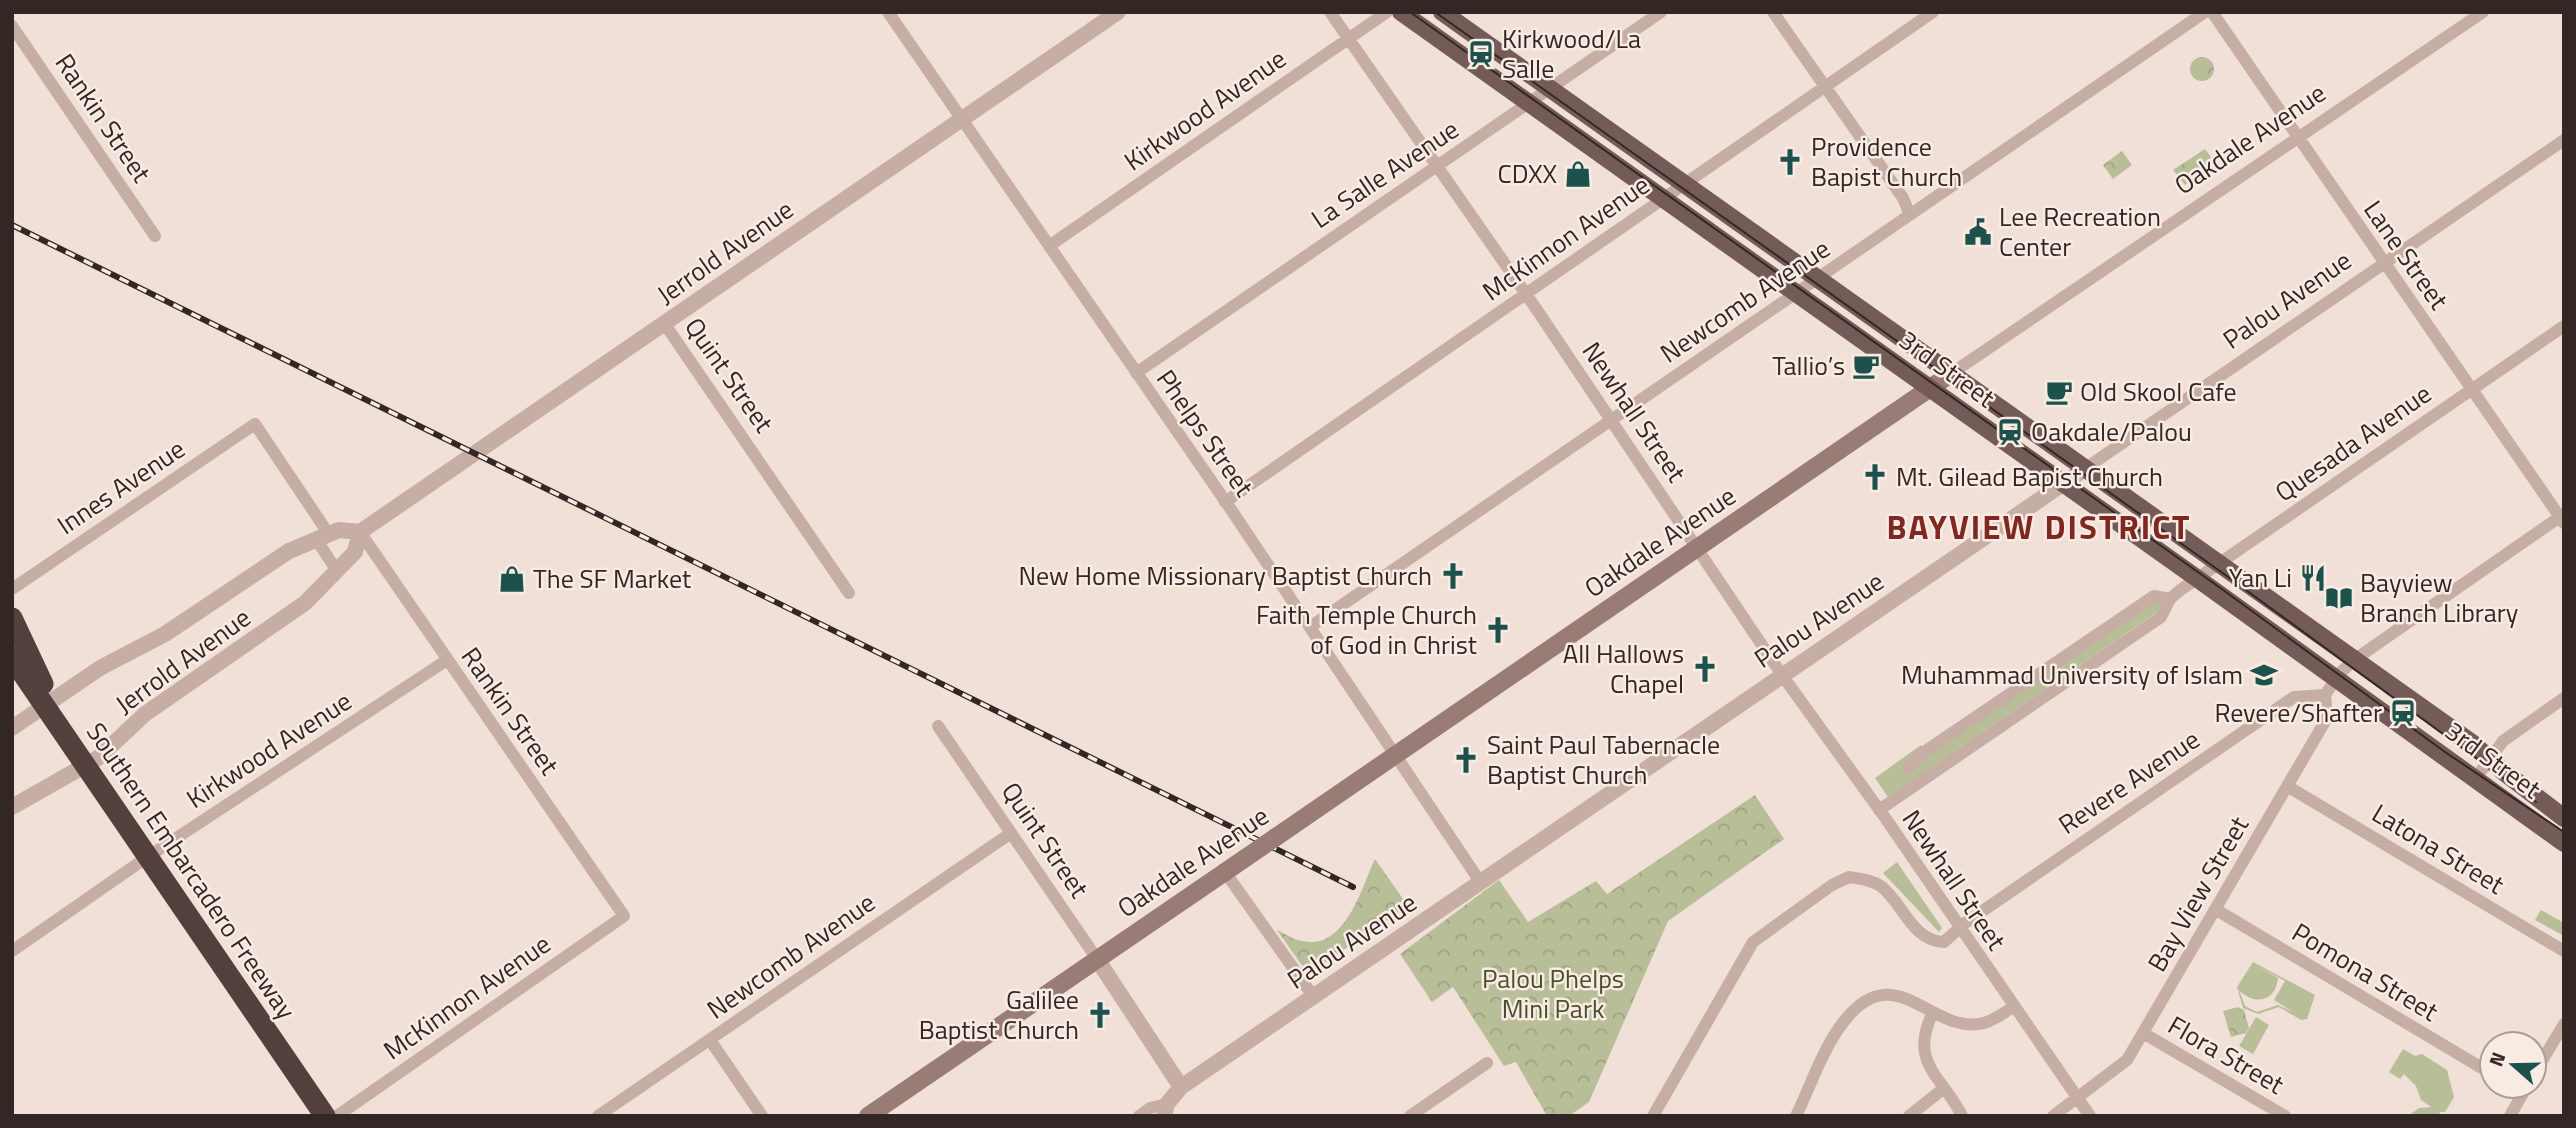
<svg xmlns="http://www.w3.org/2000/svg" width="2576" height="1128" viewBox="0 0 2576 1128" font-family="'Titillium Web',sans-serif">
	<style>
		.green { fill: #b8be98; fill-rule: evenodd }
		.park { fill: url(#park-crowns) }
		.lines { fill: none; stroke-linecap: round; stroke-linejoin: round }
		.minor { stroke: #c7aea4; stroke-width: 12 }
		.tertiary { stroke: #c7aea4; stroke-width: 16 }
		.secondary { stroke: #9a7c76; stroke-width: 18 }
		.primary { stroke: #745b57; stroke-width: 18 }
		.tram { stroke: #332725; stroke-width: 2 }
		.rail-casing { stroke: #332725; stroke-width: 6 }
		.rail { stroke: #f8ebe3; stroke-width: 3.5; stroke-dasharray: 10; stroke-linecap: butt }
		.secondary-bridge { stroke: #9a7c76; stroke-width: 18 }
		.motorway-bridge { stroke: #53403d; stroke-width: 21 }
		.labels { text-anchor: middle; stroke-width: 5; stroke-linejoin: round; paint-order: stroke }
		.poi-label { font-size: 26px; fill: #332725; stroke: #f8ebe3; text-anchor: start }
		.street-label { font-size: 26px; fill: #332725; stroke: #f8ebe3 }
		.park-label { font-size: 26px; fill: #49502a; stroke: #f8ebe3 }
		.district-label { font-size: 33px; font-weight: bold; letter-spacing: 2px; fill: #7f2721; stroke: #f8ebe3 }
	</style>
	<defs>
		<pattern id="park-crowns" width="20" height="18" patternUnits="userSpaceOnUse" patternTransform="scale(1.75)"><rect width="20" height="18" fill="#b8be98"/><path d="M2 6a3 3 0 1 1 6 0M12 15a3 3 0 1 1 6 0" fill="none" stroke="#9fa383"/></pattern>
	</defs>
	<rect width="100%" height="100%" fill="#f0e0d7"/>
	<!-- green -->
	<path class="green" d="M2155 601 2162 603 2160 610 1888 797 1875 778 1921 745 1928 756Z
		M1897 862 1942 928 1939 932 1883 873Z
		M2541 910 2564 923V936L2535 920Z
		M2253 962 2315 995 2307 1019 2301 1020 2279 1007 2258 1014 2243 1008 2237 987ZM2254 964 2285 981 2274 1000 2293 1012 2278 1005 2257 1012 2245 1006 2239 990C2254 1006 2276 1002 2278 978Z
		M2256 1017 2269 1025 2253 1054 2239 1046Z
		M2403 1049 2415 1056 2422 1054 2447 1070 2454 1097 2445 1112H2439L2442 1116H2408L2419 1108 2431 1107 2421 1100 2416 1086 2404 1074 2400 1079 2389 1072Z"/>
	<!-- park -->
	<path class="park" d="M2190 69a12 12 0 1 1 24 0a12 12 0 1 1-24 0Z
		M2205 149 2216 164 2185 185 2173 170Z
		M2122 151 2132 165 2113 179 2103 165Z
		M1755 795 1784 839 1668 921 1589 1102 1569 1116H1547L1516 1062 1504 1066 1453 987 1432 1002 1400 954 1499 880 1528 922 1596 881 1607 894Z
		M1375 859 1408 906 1308 974 1277 930C1284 933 1293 940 1302 941 1345 951 1361 889 1375 859Z
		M2238 1007 2244 1010 2249 1028 2246 1033 2231 1037 2223 1011Z"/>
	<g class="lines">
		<!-- minor -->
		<path class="minor" d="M888 12 1232 511 1481 883
			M1330 12 1537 310 1782 675 1886 819 2090 1116
			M1773 12 1903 198 1910 215
			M2212 12 2564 523
			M12 26 155 236
			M1049 246 1387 12
			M664 323 849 593
			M1136 373 1661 12
			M1952 373 2483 12
			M2086 468 2564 140
			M1225 502 1933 12
			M316 539 337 571
			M12 589 255 424 328 533
			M1310 627 2205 12
			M2325 695 2339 674 2354 660 2564 514
			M938 726 1097 959
			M1908 768 1924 752 2154 596 2170 599
			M2475 779 2503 741 2564 698
			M2287 786 2564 951
			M1879 810 2161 617 2170 599 2179 591 2564 326
			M1225 872 1313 996
			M2215 909 2492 1074
			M12 951 143 860 447 660
			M1933 1012C1908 1064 1942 1075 1962 1116
			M2143 1033 2285 1116
			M710 1040 762 1116
			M2534 1074 2564 1024
			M337 1116 624 916 360 532
			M598 1116 1011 833
			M1139 1116 1150 1108 1167 1104
			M1410 1116 1487 1063
			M1653 1116 1753 942 1832 885 1849 877C1860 879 1873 880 1882 887 1904 905 1912 941 1944 942L1965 923 2294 697 2325 695
			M1796 1116C1810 1087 1821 1054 1839 1028 1894 949 1930 1037 1984 1023 1994 1020 2004 1013 2013 1007
			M1909 1116 1943 1089
			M2053 1116 2127 1060 2327 718 2325 695
			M2510 1116 2527 1086"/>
		<!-- tertiary -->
		<path class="tertiary" d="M12 728 100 668 165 634 289 551 339 530 360 532 1118 12
			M12 807 98 758 145 714 305 603 355 552 360 532
			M1097 959 1181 1087
			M1164 1116 1167 1104 1181 1087 2086 468"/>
		<!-- secondary -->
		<path class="secondary" d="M1276 837 1952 373
			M868 1116 1225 872"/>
		<!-- primary -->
		<path class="primary" d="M1401 12 2198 579 2564 843
			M1442 12 2472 743 2504 772 2564 818"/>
		<!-- tram -->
		<path class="tram" d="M1410 12 2219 587 2445 752 2564 832
			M1435 12 2231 579 2536 802"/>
		<defs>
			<path id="rail" d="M12 225 1353 887"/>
		</defs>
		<!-- rail casing -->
		<use href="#rail" class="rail-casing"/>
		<!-- rail -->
		<use href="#rail" class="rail"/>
		<!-- secondary-bridge -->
		<path class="secondary-bridge" d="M1225 872 1276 837"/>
		<!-- motorway-bridge -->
		<path class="motorway-bridge" d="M12 618 43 684
			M12 658 325 1116"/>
	</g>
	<!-- icons -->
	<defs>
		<symbol id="station-bare" viewBox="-9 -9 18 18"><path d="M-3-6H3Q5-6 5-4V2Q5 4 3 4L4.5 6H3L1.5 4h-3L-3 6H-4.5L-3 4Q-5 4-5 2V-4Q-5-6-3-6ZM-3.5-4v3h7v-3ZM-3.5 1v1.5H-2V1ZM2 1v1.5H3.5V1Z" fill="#1d524c" stroke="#f8ebe3" stroke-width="2.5" paint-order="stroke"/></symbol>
		<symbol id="church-bare" viewBox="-9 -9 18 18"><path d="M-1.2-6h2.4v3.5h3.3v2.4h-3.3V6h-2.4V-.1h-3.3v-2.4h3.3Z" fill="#1d524c" stroke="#f8ebe3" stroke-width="2.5" paint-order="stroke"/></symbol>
		<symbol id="shop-bare" viewBox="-9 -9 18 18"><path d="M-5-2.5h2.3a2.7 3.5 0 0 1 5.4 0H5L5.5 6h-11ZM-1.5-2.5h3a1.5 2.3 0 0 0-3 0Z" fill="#1d524c" stroke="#f8ebe3" stroke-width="2.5" paint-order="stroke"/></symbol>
		<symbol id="civic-bare" viewBox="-9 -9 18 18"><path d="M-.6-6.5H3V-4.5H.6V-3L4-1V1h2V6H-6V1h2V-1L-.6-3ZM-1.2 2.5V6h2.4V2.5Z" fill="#1d524c" stroke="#f8ebe3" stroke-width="2.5" paint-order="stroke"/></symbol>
		<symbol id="cafe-bare" viewBox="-9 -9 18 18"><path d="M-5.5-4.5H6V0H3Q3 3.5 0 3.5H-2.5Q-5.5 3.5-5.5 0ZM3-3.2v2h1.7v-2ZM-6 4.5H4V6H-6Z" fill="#1d524c" stroke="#f8ebe3" stroke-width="2.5" paint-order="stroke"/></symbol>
		<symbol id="restaurant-bare" viewBox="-9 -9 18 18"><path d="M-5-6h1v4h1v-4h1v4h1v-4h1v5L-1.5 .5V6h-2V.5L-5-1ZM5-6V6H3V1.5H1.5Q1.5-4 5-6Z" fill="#1d524c" stroke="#f8ebe3" stroke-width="2.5" paint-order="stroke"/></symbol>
		<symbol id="library-bare" viewBox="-9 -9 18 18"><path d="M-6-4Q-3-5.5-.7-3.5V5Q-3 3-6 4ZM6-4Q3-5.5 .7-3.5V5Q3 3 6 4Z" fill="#1d524c" stroke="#f8ebe3" stroke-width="2.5" paint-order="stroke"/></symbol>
		<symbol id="school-bare" viewBox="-9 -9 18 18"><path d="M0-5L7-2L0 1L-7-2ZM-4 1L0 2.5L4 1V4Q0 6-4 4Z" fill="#1d524c" stroke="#f8ebe3" stroke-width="2.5" paint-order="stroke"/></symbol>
	</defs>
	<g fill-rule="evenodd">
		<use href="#station-bare" x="1462" y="35" width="38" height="38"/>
		<use href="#church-bare" x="1771" y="143" width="38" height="38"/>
		<use href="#shop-bare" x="1559" y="155" width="38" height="38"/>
		<use href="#civic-bare" x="1959" y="213" width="38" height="38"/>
		<use href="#cafe-bare" x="1847" y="347" width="38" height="38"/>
		<use href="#cafe-bare" x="2040" y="373" width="38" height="38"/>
		<use href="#station-bare" x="1991" y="413" width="38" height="38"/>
		<use href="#church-bare" x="1856" y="458" width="38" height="38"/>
		<use href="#church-bare" x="1434" y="557" width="38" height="38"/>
		<use href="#restaurant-bare" x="2294" y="559" width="38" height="38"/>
		<use href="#shop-bare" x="493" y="560" width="38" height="38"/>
		<use href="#library-bare" x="2320" y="579" width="38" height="38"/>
		<use href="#church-bare" x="1479" y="611" width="38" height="38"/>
		<use href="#church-bare" x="1686" y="650" width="38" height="38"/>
		<use href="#school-bare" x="2245" y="656" width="38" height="38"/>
		<use href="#station-bare" x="2384" y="694" width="38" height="38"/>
		<use href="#church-bare" x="1447" y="741" width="38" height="38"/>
		<use href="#church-bare" x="1081" y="996" width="38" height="38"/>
	</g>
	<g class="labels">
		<!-- poi labels -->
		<g class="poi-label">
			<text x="1502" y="48">Kirkwood/La<tspan x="1502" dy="30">Salle</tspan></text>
			<text x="1811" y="156">Providence<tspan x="1811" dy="30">Bapist Church</tspan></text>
			<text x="1557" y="183" text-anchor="end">CDXX</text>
			<text x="1999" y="226">Lee Recreation<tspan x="1999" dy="30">Center</tspan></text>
			<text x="1845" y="375" text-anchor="end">Tallio’s</text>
			<text x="2080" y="401">Old Skool Cafe</text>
			<text x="2031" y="441">Oakdale/Palou</text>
			<text x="1896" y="486">Mt. Gilead Bapist Church</text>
			<text x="1432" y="585" text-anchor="end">New Home Missionary Baptist Church</text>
			<text x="2292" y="587" text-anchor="end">Yan Li</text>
			<text x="533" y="588">The SF Market</text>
			<text x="2360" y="592">Bayview<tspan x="2360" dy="30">Branch Library</tspan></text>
			<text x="1477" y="624" text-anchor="end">Faith Temple Church<tspan x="1477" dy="30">of God in Christ</tspan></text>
			<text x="1684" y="663" text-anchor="end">All Hallows<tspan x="1684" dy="30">Chapel</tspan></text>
			<text x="2243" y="684" text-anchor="end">Muhammad University of Islam</text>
			<text x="2382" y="722" text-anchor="end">Revere/Shafter</text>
			<text x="1487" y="754">Saint Paul Tabernacle<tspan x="1487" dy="30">Baptist Church</tspan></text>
			<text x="1079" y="1009" text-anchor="end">Galilee<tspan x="1079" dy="30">Baptist Church</tspan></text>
		</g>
		<!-- street labels -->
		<g class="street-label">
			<text transform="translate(1205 110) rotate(-35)" y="9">Kirkwood Avenue</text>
			<text transform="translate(103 118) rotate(56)" y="9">Rankin Street</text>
			<text transform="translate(2250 139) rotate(-34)" y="9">Oakdale Avenue</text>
			<text transform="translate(1385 174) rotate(-34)" y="9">La Salle Avenue</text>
			<text transform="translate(1566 238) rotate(-35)" y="9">McKinnon Avenue</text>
			<text transform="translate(725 252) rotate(-35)" y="9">Jerrold Avenue</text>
			<text transform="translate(2406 255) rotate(55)" y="9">Lane Street</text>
			<text transform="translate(2287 300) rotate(-35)" y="9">Palou Avenue</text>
			<text transform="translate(1745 301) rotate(-34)" y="9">Newcomb Avenue</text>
			<text transform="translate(1947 369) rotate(36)" y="9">3rd Street</text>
			<text transform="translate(729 375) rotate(55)" y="9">Quint Street</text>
			<text transform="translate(1634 412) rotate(56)" y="9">Newhall Street</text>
			<text transform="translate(1205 433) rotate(55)" y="9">Phelps Street</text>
			<text transform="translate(2353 443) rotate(-35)" y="9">Quesada Avenue</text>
			<text transform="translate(121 487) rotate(-34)" y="9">Innes Avenue</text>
			<text transform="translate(1660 542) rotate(-34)" y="9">Oakdale Avenue</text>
			<text transform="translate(1819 620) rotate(-34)" y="9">Palou Avenue</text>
			<text transform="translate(183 661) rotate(-36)" y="9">Jerrold Avenue</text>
			<text transform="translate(510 711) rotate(55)" y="9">Rankin Street</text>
			<text transform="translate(269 750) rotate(-33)" y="9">Kirkwood Avenue</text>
			<text transform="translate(2493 760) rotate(36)" y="9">3rd Street</text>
			<text transform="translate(2129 782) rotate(-34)" y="9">Revere Avenue</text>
			<text transform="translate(1045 840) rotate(56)" y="9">Quint Street</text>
			<text transform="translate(2438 849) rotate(31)" y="9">Latona Street</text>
			<text transform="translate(1193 862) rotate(-34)" y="9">Oakdale Avenue</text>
			<text transform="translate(191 871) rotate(56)" y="9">Southern Embarcadero Freeway</text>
			<text transform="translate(1954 880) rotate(56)" y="9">Newhall Street</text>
			<text transform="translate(2198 894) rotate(-60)" y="9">Bay View Street</text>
			<text transform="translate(1352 941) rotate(-34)" y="9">Palou Avenue</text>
			<text transform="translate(791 956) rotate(-35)" y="9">Newcomb Avenue</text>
			<text transform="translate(2365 972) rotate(31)" y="9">Pomona Street</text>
			<text transform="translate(467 997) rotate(-35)" y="9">McKinnon Avenue</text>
			<text transform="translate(2226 1055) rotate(30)" y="9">Flora Street</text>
		</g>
		<!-- park labels -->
		<g class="park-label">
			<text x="1553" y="988">Palou Phelps<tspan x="1553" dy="30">Mini Park</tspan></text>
		</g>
		<!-- district labels -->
		<g class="district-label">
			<text x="2039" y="539">BAYVIEW DISTRICT</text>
		</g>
	</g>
	<!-- border -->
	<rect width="2576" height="1128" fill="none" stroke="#332725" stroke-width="28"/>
	<!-- north arrow -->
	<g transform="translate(2513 1065) rotate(290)"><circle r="33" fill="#f8ebe3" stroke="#a99d97" stroke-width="2"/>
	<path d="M0-5L12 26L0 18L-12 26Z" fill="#1d524c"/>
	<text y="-10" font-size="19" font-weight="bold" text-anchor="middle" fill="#332725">N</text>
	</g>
</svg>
